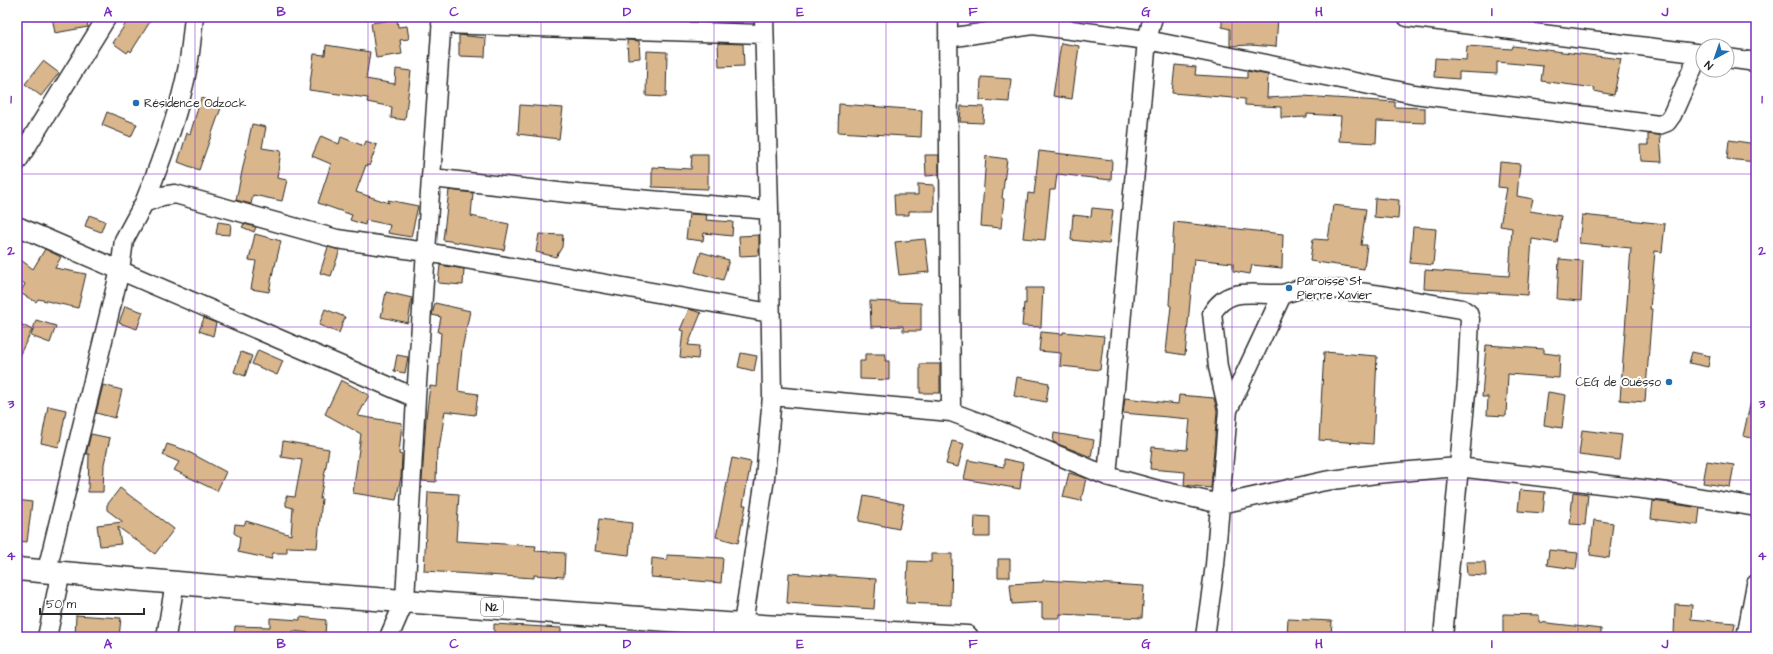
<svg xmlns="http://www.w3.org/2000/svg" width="1773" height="654" viewBox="0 0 1773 654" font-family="'Architects Daughter',sans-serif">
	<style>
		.building { fill: #d9b68b; stroke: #2b2b2b }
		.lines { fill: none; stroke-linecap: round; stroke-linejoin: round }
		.minor-casing { stroke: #2b2b2b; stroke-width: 21 }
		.highway-casing { stroke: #2b2b2b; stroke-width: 25 }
		.minor { stroke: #fff; stroke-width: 18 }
		.highway { stroke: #fff; stroke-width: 22 }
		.grid { fill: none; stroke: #7b2cbf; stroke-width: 1; stroke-opacity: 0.55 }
		.poi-dot { fill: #1f6fb2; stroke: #fff; stroke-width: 1.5 }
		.labels { text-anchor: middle; stroke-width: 4; stroke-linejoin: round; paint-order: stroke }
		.shield { fill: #fff; stroke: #6b6b6b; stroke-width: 1 }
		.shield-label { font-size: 11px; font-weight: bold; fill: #2b2b2b }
		.poi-label { font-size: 12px; fill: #2b2b2b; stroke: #fff; text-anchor: start }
		.neatline { fill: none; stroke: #7b2cbf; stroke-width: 1.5 }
		.grid-label { font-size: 13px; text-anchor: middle; font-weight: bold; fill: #7b2cbf }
	</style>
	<rect width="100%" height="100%" fill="#fff"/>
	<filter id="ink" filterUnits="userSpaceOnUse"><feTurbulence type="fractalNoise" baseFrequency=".025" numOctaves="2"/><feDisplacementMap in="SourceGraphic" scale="8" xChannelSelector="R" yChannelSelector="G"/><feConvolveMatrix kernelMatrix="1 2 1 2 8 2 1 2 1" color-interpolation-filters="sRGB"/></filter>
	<g filter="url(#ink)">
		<!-- building -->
		<path class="building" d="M52 17H86L88 27 55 33Z
			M130 17H153L131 52 129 50 127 53 113 43Z
			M716 17H742V23L716 22Z
			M1222 17H1278L1276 47 1250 45 1230 46V29L1222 27Z
			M397 19 398 27 407 26 409 39 400 40 402 54 376 58 371 23Z
			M459 35 486 38 485 57 459 56Z
			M627 40 639 41 640 58 628 59Z
			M718 43 743 44 744 66 719 67Z
			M1061 43 1079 46 1072 99 1053 96Z
			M326 45 370 52 366 79 395 84 396 69 411 71 405 120 391 118 392 107 367 102 368 98 309 90 314 54 325 55Z
			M1467 46 1512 49 1513 46 1621 59 1614 95 1594 91 1595 88 1541 81 1543 66 1497 62V74L1459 72V79L1434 77 1435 58 1466 60Z
			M647 51 667 52 666 97 646 96Z
			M43 61 59 73 41 96 25 84Z
			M1175 65 1196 67 1195 75 1247 78V71L1268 75 1267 98 1303 96 1395 102V107L1425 108V123L1377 121 1376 143 1339 141 1341 116 1307 114V117L1281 118V107L1245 105V99L1172 93Z
			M981 77 1011 79 1009 102 980 100Z
			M201 98 222 105 199 170 178 162 187 133 190 134Z
			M839 104 922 110 921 137 838 132Z
			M520 105 563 108 559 139 518 134Z
			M961 106 984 107 983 123 960 122Z
			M107 112 137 124 131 137 102 125Z
			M252 124 266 127 262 148 281 151 277 178 287 180 282 201 253 195 251 204 236 200Z
			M1648 134 1660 135 1662 162 1641 161 1640 145H1648Z
			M321 136 339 144 341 137 364 146 366 141 377 145 369 166 366 165 356 192 389 203 388 200 418 206 411 237 388 233 390 225 366 220 365 225 350 220 352 215 318 203 331 164 312 156Z
			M1729 140 1756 144V162L1727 159Z
			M1039 151 1112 160 1111 180 1057 174 1055 190H1050L1045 240 1023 238 1028 193 1034 194Z
			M692 154H708V189L652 187V167L691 169Z
			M925 155H939V175L926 176Z
			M986 156 1007 159 1002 198 1004 199 1001 228 981 226Z
			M1500 162 1520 164 1517 196 1533 199 1530 211 1561 216 1557 243 1532 239 1528 295 1424 289 1425 270 1509 276 1512 228 1500 226 1507 188 1498 187Z
			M918 184 934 185V211H909V215H895L894 195H918Z
			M449 190 473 193 471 216 509 224 504 250 443 240Z
			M1375 198 1399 200 1398 219 1374 217Z
			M1333 205 1366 209 1361 245H1367L1364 269 1310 261 1313 239 1328 240Z
			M1092 208 1113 210 1109 244 1071 240 1073 215 1091 217Z
			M689 214 707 215 706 220 733 222 732 236 704 233 703 241 686 239Z
			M89 215 105 221 101 232 85 226Z
			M1582 215 1665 224 1662 252 1655 251 1650 309H1652L1645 402 1620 400 1631 248 1579 243Z
			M218 222 231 224 230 235 216 234Z
			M1174 222 1283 234 1282 268 1252 265 1250 274 1233 271V263L1194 259 1185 355 1166 352 1171 306 1169 305Z
			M244 224 256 227 254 232 242 227Z
			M1413 227 1436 229 1433 265 1410 263Z
			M255 234 281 241 275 266H274L269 292 251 289 256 261 249 260Z
			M539 234 563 235 562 247 556 257 536 252Z
			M759 235V255L740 256 739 236Z
			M925 239 929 272 899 275 895 242Z
			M328 247 340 250 331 276 320 273Z
			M45 249 61 257 55 268 86 274 78 308 38 299 36 302 20 293 25 284 17 278V257L33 269Z
			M701 252 729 260 723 280 695 272Z
			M1559 259 1583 261 1581 301 1557 299Z
			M440 265 464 269 463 285 438 283Z
			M1026 288H1043L1041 327 1022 326 1024 303 1026 304Z
			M386 292 412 298 408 323 381 317Z
			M870 301 921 303V331H903V326L871 327Z
			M435 303 470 311 462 349 458 391 478 394 475 415 445 411 439 449 437 448 436 482 422 481 426 418 430 386 437 387 441 333 438 332 441 317 432 315Z
			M125 306 143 312 137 329 119 323Z
			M325 309 345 317 339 333 319 325Z
			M689 309 701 313 688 345 699 346 698 359 680 357 683 331 680 330Z
			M204 318 216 323 213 336 199 331Z
			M36 320 56 326 50 343 31 336Z
			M17 322 32 330 17 360Z
			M1041 332 1063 334V332L1104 336 1100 370 1060 366 1061 353 1039 351Z
			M1486 345 1544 349V353L1560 355 1559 378 1508 374 1506 416 1487 415 1488 397H1482Z
			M258 350 283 361 277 375 252 364Z
			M241 352 252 356 245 376 234 372Z
			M1324 352 1377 356 1373 444 1319 440Z
			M1692 352 1710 356 1708 367 1689 363Z
			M741 353 757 356 754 371 738 367Z
			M865 354H886L885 361H889V380L860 379V361H865Z
			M397 355 408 357 405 373 394 371Z
			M920 364H940V393H920Z
			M1017 377 1049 383 1046 402 1014 396Z
			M341 380 369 395 358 416 402 423 399 454 402 455 401 477 396 500 353 493 361 434 325 414Z
			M103 385 122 390 115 418 96 413Z
			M1548 392 1566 395 1562 428 1544 425Z
			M1179 395 1214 398 1217 411 1211 488 1184 485 1185 472 1150 469 1152 447 1187 450 1190 419 1123 413 1125 398 1178 404Z
			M1751 401 1756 402V439L1743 436Z
			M48 406 66 410 59 447 41 443Z
			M1582 430 1622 435 1619 460 1579 455Z
			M1054 433 1094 440 1091 457 1053 442Z
			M91 434 110 438 104 464 103 492H88L89 454H86Z
			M283 441 329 449 320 499H322L317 548 287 547V553H273L271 559 238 552 240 537 234 533 235 524 244 525 246 521 291 535 293 508 286 506V496L295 497 302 460 281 457Z
			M952 441 964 444 958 467 946 464Z
			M167 444 185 450 226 472 217 491 174 470 179 462 163 455Z
			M732 458 751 462 743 505H746L738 543 716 537Z
			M1004 459 1023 463 1020 489 964 479 968 460 1004 467Z
			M1707 461 1734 465 1730 487 1703 483Z
			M1069 473 1086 478 1081 501 1063 497Z
			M120 488 174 529 155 554 118 527 121 544 100 546 97 525 123 522 107 510V505Z
			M1520 490 1545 492 1543 513 1518 511Z
			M428 492 459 494 456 541 536 546 535 551 565 553 564 577 534 575V578L424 571Z
			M1573 492 1588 494 1585 525 1570 524Z
			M864 496 904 504 899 529 859 521Z
			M17 500 32 502 27 542 17 541Z
			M1653 501 1700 508 1698 525 1651 519Z
			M975 516 990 517V537H974Z
			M599 519 632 523 629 555 595 551Z
			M1594 520 1613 523 1609 558 1590 555Z
			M1549 550 1578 553 1576 569 1547 565Z
			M931 554H952L951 605 906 603 908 561 931 562Z
			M667 555 723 558 721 583 651 577 652 558 667 560Z
			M998 559H1010V577H998Z
			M1466 562H1485L1486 576 1467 575Z
			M789 573 876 579 874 609 787 603Z
			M1043 580 1144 586 1142 618 1060 614V618H1042V602L1012 604 1010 584 1043 582Z
			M1675 604 1692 605 1691 619 1735 623 1733 637 1674 636Z
			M1503 614 1539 615V622L1601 629V637H1503Z
			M76 615 121 618 119 637H75Z
			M300 617 326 620 325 635 293 631V637H234L235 626 270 627V618L300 620Z
			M1288 619 1332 621 1331 637 1287 635Z
			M494 624 561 628V637H494Z"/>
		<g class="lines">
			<defs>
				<path id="minor" d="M948 17 951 412
					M1407 17 1703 54
					M441 24 764 34
					M948 38 1033 25 1147 40 1414 94 1659 125 1667 122 1672 115 1699 54
					M1727 58 1756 62
					M17 162 107 17
					M432 178 567 193 769 210 764 17
					M144 203C162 160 179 113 188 66 191 50 192 33 194 17
					M17 226 416 398
					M772 396 951 412 986 425 1107 476 1158 490 1221 504 1325 481 1376 474 1458 467 1667 492 1756 507
					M1228 410 1282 295
					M1107 476 1147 40 1153 17
					M47 570 120 270 124 240 144 203 162 196 175 194 337 239 426 252 770 313
					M743 624 765 478 772 396 769 210
					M47 637 61 572
					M166 637 175 582
					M389 637 405 600 416 398 442 17
					M1205 637 1215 565 1228 410 1218 367 1212 313C1229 286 1251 295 1280 294 1290 294 1298 287 1309 288 1360 289 1412 301 1462 309L1468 313 1470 319 1467 382 1443 637
					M1746 637 1756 584"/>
				<path id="highway" d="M17 569 293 593 555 612 725 624 967 637"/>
			</defs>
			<!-- minor casing -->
			<use href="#minor" class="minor-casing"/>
			<!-- highway casing -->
			<use href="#highway" class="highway-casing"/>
			<!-- minor -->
			<use href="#minor" class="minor"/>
			<!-- highway -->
			<use href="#highway" class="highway"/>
		</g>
	</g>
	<!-- grid -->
	<path class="grid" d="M195 17V637M368 17V637M541 17V637M714 17V637M886 17V637M1059 17V637M1232 17V637M1405 17V637M1578 17V637M17 174H1756M17 327H1756M17 480H1756"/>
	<!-- markers -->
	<g class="poi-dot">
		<circle cx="136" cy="103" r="4"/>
		<circle cx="1289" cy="288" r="4"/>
		<circle cx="1669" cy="382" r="4"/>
	</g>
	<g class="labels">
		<!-- shield labels -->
		<rect class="shield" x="481" y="598" width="22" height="18" rx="3"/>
		<g class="shield-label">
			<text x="492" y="611">N2</text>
		</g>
		<!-- poi labels -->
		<g class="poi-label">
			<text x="144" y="107">Résidence Odzock</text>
			<text x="1297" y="285">Paroisse St<tspan x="1297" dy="14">Pierre Xavier</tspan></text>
			<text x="1661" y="386" text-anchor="end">CEG de Ouésso</text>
		</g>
	</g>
	<!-- margin -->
	<rect width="1773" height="654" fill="none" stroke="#fff" stroke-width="44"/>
	<!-- north arrow -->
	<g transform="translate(1715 58) rotate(220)"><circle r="19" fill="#ffffff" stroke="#aaaaaa"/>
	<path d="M0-3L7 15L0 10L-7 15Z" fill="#1f6fb2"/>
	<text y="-6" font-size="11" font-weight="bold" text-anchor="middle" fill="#2b2b2b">N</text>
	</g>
	<!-- scale -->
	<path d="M40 608v6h104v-6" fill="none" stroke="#2b2b2b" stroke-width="2"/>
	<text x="46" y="608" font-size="12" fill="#2b2b2b" stroke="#ffffff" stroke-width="3" paint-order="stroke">50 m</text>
	<rect x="22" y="22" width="1729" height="610" class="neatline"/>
	<g class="grid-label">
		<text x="108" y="16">A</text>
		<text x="281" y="16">B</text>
		<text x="454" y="16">C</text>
		<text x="627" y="16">D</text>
		<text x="800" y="16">E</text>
		<text x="973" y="16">F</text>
		<text x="1146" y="16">G</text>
		<text x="1319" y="16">H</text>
		<text x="1492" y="16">I</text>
		<text x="1665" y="16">J</text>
		<text x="11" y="103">1</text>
		<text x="1762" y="103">1</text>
		<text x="11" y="255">2</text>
		<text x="1762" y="255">2</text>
		<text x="11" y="408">3</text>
		<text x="1762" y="408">3</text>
		<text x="11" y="560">4</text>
		<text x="1762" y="560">4</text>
		<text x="108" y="648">A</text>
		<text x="281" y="648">B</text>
		<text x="454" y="648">C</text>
		<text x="627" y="648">D</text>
		<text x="800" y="648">E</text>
		<text x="973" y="648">F</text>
		<text x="1146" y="648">G</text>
		<text x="1319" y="648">H</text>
		<text x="1492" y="648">I</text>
		<text x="1665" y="648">J</text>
	</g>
</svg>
